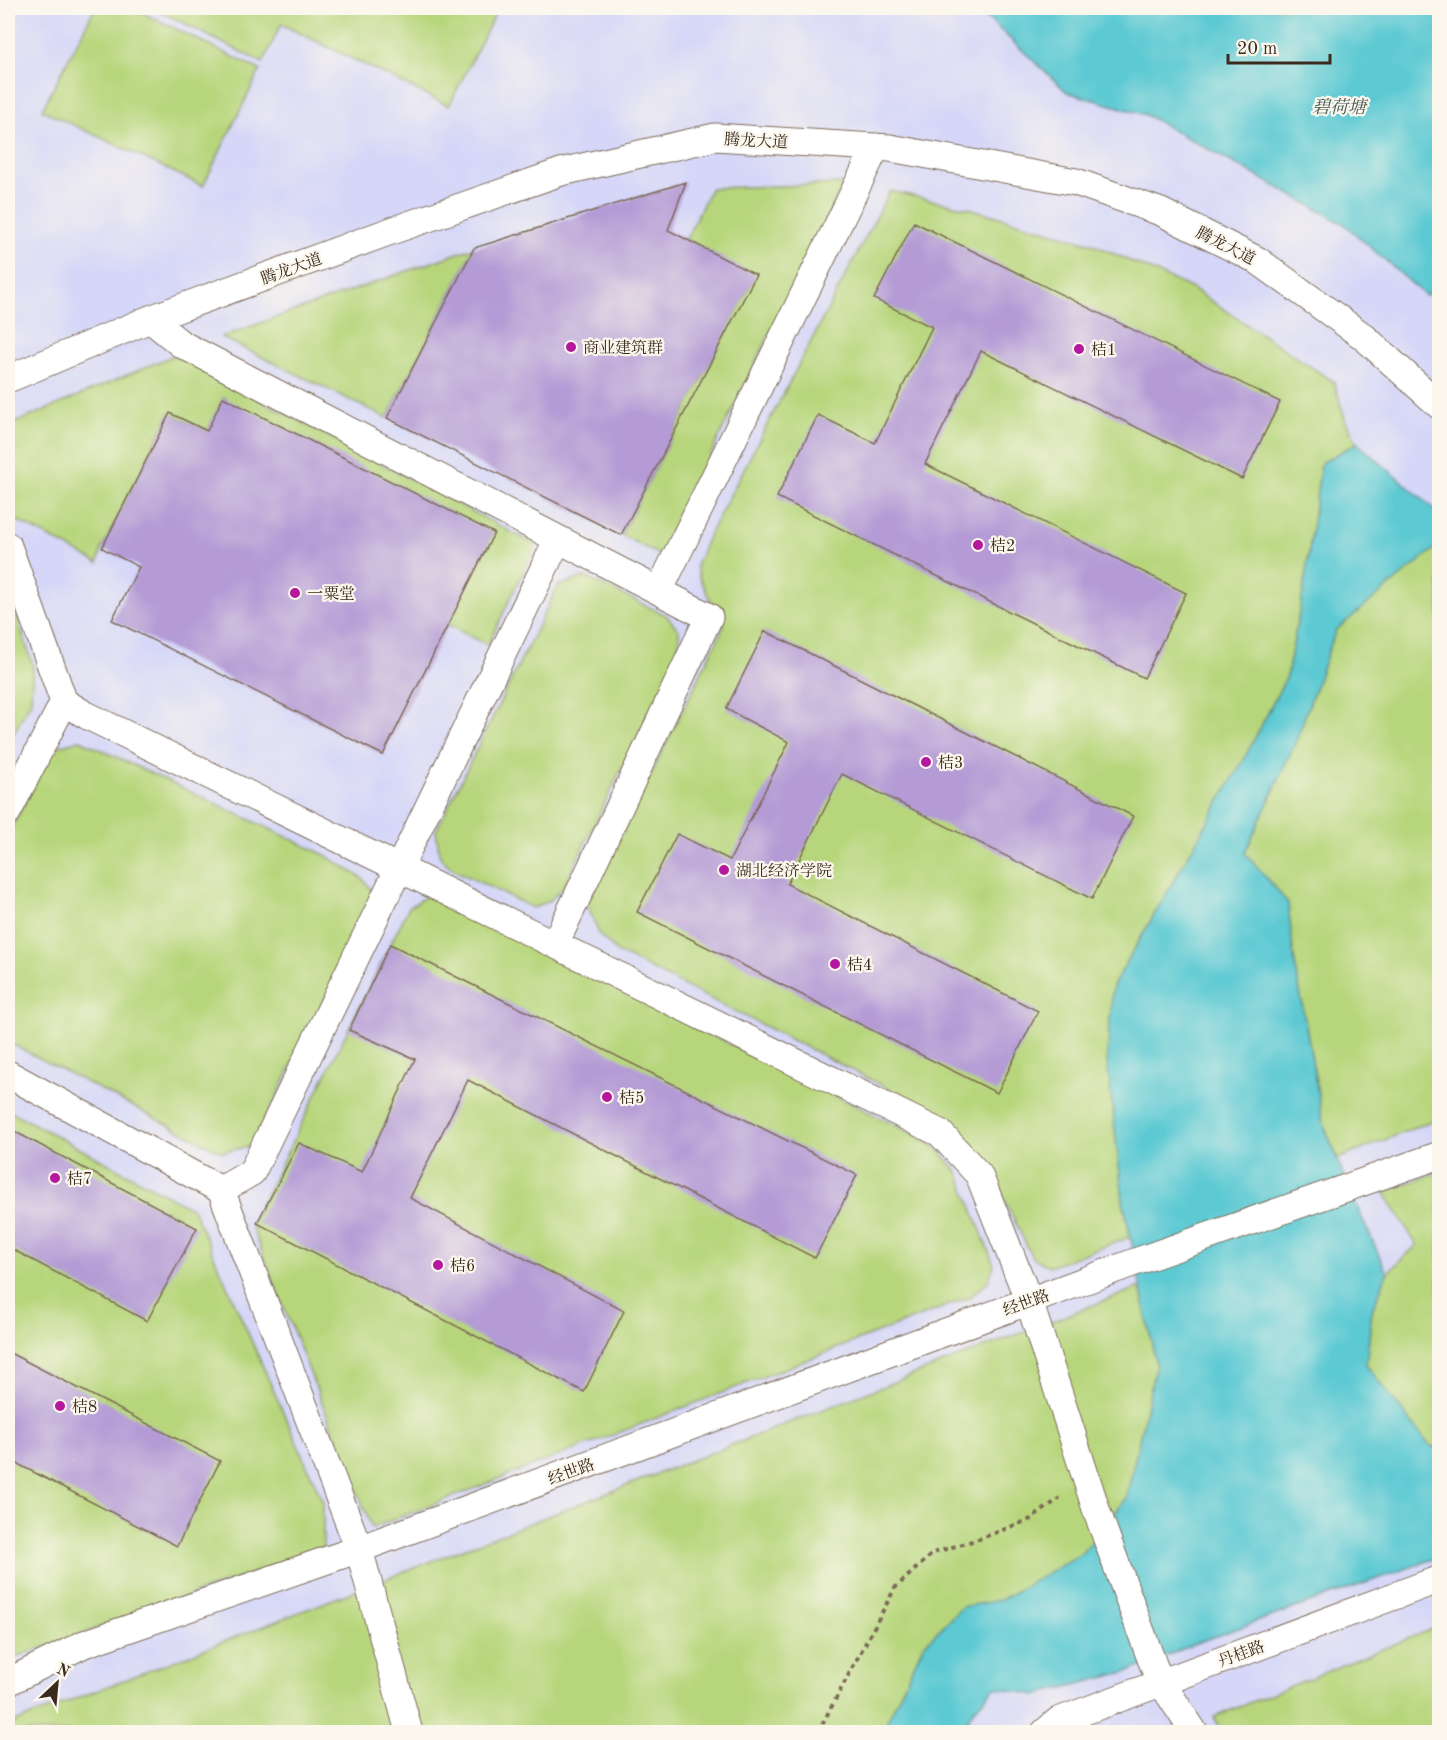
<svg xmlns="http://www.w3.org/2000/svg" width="1447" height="1740" viewBox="0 0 1447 1740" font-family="'Old Standard TT','Noto Serif SC',serif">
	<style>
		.built { fill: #d6d7f8 }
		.green { fill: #b7d67c; stroke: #79804d; stroke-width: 1.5 }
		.water { fill: #5cc9d3; stroke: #4c7a78; stroke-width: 1.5 }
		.building { fill: #b49bd5 }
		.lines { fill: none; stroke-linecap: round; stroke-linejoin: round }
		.street-casing { stroke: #7b6957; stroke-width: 29 }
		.path { stroke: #7b6957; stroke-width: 4; stroke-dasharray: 4.5 4.5; stroke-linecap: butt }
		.street { stroke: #fff; stroke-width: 27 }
		.poi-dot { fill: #b5179e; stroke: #fbf7ec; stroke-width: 2 }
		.labels { text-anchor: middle; stroke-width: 4.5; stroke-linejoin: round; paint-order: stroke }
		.street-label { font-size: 16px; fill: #3b2a1e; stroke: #fbf7ec }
		.poi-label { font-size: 16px; fill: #3b2a1e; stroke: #fbf7ec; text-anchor: start }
		.water-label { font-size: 18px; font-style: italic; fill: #455a54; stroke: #fbf7ec }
	</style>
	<rect width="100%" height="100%" fill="#fbf7ec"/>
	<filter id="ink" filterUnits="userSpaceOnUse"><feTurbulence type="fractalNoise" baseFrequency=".0167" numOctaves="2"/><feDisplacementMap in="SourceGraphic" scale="12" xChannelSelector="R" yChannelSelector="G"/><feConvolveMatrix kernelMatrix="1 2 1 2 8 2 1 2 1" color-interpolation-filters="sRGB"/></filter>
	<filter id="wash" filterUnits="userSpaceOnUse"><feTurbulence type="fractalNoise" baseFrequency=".008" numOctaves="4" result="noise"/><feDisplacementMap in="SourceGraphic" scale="24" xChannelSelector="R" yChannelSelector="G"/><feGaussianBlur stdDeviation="1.35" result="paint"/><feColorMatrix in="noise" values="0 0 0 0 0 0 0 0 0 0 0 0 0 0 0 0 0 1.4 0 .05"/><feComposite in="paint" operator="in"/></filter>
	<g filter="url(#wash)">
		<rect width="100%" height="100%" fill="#f3ddc0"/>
		<!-- built -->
		<path class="built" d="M8 8H1439V1732H8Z"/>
		<!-- green -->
		<path class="green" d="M95 8H133L260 70 203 186 42 110Z
			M153 8H498L449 106 281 24 263 63Z
			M843 184 661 556 621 535 755 276 686 239 711 188Z
			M890 191 972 209 1092 244 1193 289 1334 382 1345 419 1357 443 1321 463 1304 588 1287 676 1243 761 1113 986 1107 1059 1123 1200 1130 1237 1049 1267 1032 1257 987 1163 964 1135 925 1107 617 952 599 934 587 904 724 626 701 582 696 566 707 539Z
			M474 248 387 418 221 337 461 252Z
			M174 355 536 545 488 645 448 625 224 397 207 431 170 413 102 548 98 563 12 518 8 499V426Z
			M1439 545V1118L1338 1159 1323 1123 1293 952 1288 903 1245 853 1296 741 1336 630Z
			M585 577 666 615 679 630V652L563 888 549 901 533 908 452 869 440 857 436 831 558 586Z
			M8 588 33 666 31 701 8 744Z
			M80 740 325 855 362 878 376 895 252 1146 221 1152 8 1042V834L55 747Z
			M428 895 919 1137 938 1149 958 1172 994 1265 988 1281 970 1297 372 1528 251 1225 409 907Z
			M8 1110 193 1209 323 1502V1548L8 1660Z
			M1439 1172V1449L1429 1445 1366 1365 1372 1310 1387 1273 1417 1245 1384 1192Z
			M1140 1287 1156 1364 1127 1496 1106 1526 1081 1554 1001 1600 962 1607 923 1646 882 1732H8V1725Z
			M1439 1626V1732H1223L1214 1717Z"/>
		<!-- water -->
		<path class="water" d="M977 8H1439V281L1426 296 1344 224 1146 115 1067 92Z
			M1357 443 1439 513V545L1336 630 1296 741 1245 853 1288 903 1293 952 1323 1123 1348 1187 1387 1273 1372 1310 1366 1365 1429 1445 1439 1449V1557L1199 1642 1133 1670 1036 1695 995 1687 971 1713 962 1732H882L923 1646 962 1607 1001 1600 1081 1554 1106 1526 1127 1496 1156 1364 1123 1200 1107 1059 1113 986 1243 761 1287 676 1304 588 1321 463Z"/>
		<g id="blocks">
			<!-- building -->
			<path class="building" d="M686 182 668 230 756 275 621 535 387 418 474 248Z
				M914 222 1280 402 1242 479 981 351 925 464 1186 593 1144 678 777 497 818 415 875 443 932 327 874 299Z
				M223 397 494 533 383 755 112 620 139 567 102 548 170 413 207 431Z
				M765 631 1133 816 1092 899 842 774 787 884 1038 1011 997 1093 637 912 677 834 730 860 789 742 726 709Z
				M390 944 857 1175 815 1258 468 1080 410 1198 624 1311 584 1392 257 1223 299 1143 362 1172 415 1059 349 1030Z
				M8 1128 197 1228 147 1321 8 1247Z
				M8 1352 220 1461 177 1546 8 1459Z"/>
		</g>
	</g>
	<g filter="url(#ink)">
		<use href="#blocks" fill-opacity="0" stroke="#7b6957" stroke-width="1.5"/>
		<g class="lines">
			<defs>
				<path id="street" d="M150 319 181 344 709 617 555 944
					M8 379 150 319 391 231 561 172 715 137 890 148 1076 182 1161 212 1257 260 1364 337 1440 406
					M8 546 64 702 8 811
					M659 591 876 147
					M64 702 86 715 940 1133 979 1175 1029 1301 1097 1512 1154 1667 1161 1682 1194 1732
					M8 1074 221 1190 359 1549 409 1732
					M221 1190 252 1172 558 539
					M8 1682 84 1644 359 1549 1135 1262 1440 1155
					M1045 1732 1058 1721 1440 1579"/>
			</defs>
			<!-- street casing -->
			<use href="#street" class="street-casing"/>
			<!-- path -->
			<path class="path" d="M818 1732 895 1588 933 1553 982 1538 1031 1519 1060 1498"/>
			<!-- street -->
			<use href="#street" class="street"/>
		</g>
	</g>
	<!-- markers -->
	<g class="poi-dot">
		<circle cx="571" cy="347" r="6"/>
		<circle cx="1079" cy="349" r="6"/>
		<circle cx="978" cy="545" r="6"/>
		<circle cx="295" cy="593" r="6"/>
		<circle cx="926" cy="762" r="6"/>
		<circle cx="724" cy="870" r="6"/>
		<circle cx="835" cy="964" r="6"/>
		<circle cx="607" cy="1097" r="6"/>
		<circle cx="55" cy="1178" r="6"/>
		<circle cx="438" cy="1265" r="6"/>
		<circle cx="60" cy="1406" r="6"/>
	</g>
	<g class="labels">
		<!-- street labels -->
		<g class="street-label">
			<text transform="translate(756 140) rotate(3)" y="6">腾龙大道</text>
			<text transform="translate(1226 245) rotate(27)" y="6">腾龙大道</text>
			<text transform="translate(291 268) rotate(-20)" y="6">腾龙大道</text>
			<text transform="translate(1026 1302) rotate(-20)" y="6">经世路</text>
			<text transform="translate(571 1471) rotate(-20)" y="6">经世路</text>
			<text transform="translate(1241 1653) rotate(-20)" y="6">丹桂路</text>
		</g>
		<!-- poi labels -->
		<g class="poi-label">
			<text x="583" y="353">商业建筑群</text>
			<text x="1091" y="355">桔1</text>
			<text x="990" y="551">桔2</text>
			<text x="307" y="599">一粟堂</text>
			<text x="938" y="768">桔3</text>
			<text x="736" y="876">湖北经济学院</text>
			<text x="847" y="970">桔4</text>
			<text x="619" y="1103">桔5</text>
			<text x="67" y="1184">桔7</text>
			<text x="450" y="1271">桔6</text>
			<text x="72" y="1412">桔8</text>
		</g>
		<!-- water labels -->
		<g class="water-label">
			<text x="1339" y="113">碧荷塘</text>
		</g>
	</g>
	<!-- margin -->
	<rect width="1447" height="1740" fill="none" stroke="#fbf7ec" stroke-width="30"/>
	<!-- north arrow -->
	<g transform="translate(57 1683) rotate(26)" stroke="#fbf7ec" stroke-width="4.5" paint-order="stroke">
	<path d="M0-4.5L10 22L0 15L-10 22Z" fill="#3b2a1e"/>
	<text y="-9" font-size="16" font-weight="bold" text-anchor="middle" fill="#3b2a1e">N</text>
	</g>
	<!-- scale -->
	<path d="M1228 54v9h102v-9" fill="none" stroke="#3b2a1e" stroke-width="3"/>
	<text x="1237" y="54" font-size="18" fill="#3b2a1e" stroke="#fbf7ec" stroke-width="4.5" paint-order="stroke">20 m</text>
</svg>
